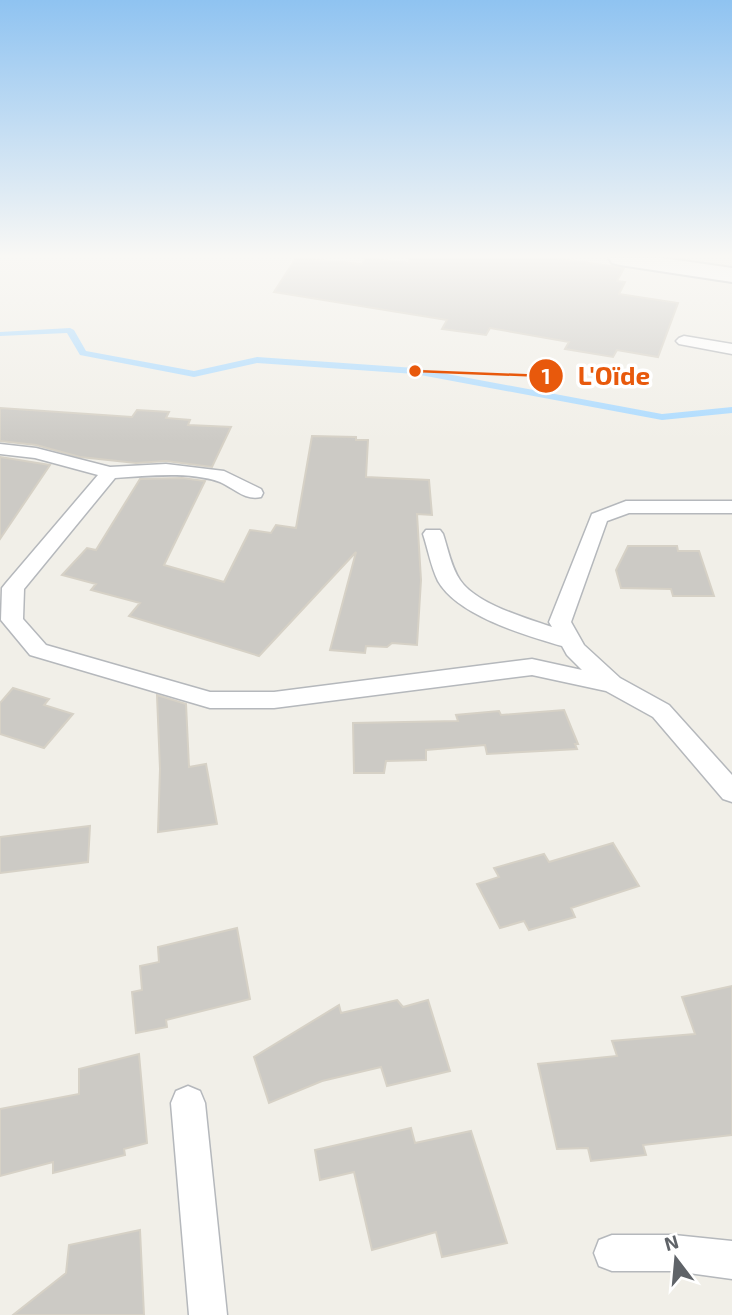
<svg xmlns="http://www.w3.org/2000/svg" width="732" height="1315" viewBox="0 0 732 1315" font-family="'Exo 2',sans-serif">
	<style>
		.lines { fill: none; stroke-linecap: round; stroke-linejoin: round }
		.stream { fill: #aadaff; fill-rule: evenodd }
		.building { fill: #cccac5; stroke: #d6d1c6; stroke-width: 2 }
		.lane-casing { stroke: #b5b8bc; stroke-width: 3 }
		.secondary-casing { stroke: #b6babf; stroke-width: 4 }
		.lane { fill: #fff; fill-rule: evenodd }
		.secondary { fill: #fff; fill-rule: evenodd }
		.leader { fill: none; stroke: #e8590c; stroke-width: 2.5 }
		.callout-dot { fill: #e8590c; stroke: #fff; stroke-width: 2.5 }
		.mark-label { font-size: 21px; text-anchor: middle; font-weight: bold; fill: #fff }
		.callout-label { font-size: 26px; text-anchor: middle; font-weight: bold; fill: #e8590c; stroke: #fff; stroke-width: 7; stroke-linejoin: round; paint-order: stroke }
	</style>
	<rect width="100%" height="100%" fill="#f1efe8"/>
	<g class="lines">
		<!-- stream -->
		<path class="stream" d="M70 328 74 330 86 351 194 371 257 357 415 368 662 414 732 407V413L662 420 415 374 257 363 194 377 80 355 67 333 0 336V332Z"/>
	</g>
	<!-- building -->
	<path class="building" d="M296 258 362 264 366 258 409 263V258H555L624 268 617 281 625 282 619 294 678 303 658 357 617 350 613 357 565 349 569 342 490 328 486 335 442 329 447 320 274 292Z
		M0 408 132 417 137 410 169 412 166 418 190 420 188 425 231 427 212 467 166 461 136 463 80 457 36 445 0 441Z
		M312 436 356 437V440H368L366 477 429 480 432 515 417 514 421 580 417 645 392 643 387 647 366 646 365 653 330 650 356 552 259 656 129 616 140 603 91 590 96 584 62 575 87 548 96 550 140 479 182 478 205 481 164 565 224 582 250 530 271 533 276 525 296 528Z
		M0 457 50 465 0 539Z
		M628 546H677L678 551H699L714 596H673L671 589 621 588 616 570Z
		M13 688 49 699 44 705 73 714 44 748 0 734V703Z
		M157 695 186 704 189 767 206 764 217 824 158 832 160 769Z
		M564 710 578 744H575L577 749 487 754 485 745 426 750V760L386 761 384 773H354L353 723 458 721 456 715 499 711 501 715Z
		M90 826 88 862 0 873V837Z
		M613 843 639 886 571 908 575 917 529 930 524 921 500 928 477 884 499 877 494 868 544 854 549 862Z
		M237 928 250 999 166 1020 167 1027 136 1033 132 992 142 990 140 966 159 962 158 947Z
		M732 986V1135L643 1145 646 1155 591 1161 588 1148 557 1149 538 1064 617 1056 612 1041 695 1034 682 997Z
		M397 1000 403 1007 428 1000 450 1071 387 1086 381 1067 322 1081 269 1103 254 1057 339 1005 341 1013Z
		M139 1054 147 1143 124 1149 125 1155 53 1173V1162L0 1176V1109L79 1094V1069Z
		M411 1128 415 1143 471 1131 507 1243 442 1257 436 1232 372 1250 354 1172 320 1180 315 1150Z
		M140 1230 144 1315H13L66 1273 69 1245Z"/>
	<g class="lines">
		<defs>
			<path id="lane" d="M684 336 732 344V354L679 344 676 341 679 338Z
				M0 444 36 448 110 467 166 464 224 471 261 489 263 493 261 497C245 501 234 488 220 482 189 471 148 476 115 478L24 589 23 619 46 645 210 692H274L532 659 582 670 567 655 562 646C525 635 458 616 438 581 431 567 428 549 423 534L426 530H440L443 534C448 549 451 567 460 580 476 604 526 618 552 627L549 622 592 514 626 501H732V513H629L607 521 571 622 584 645 620 678 669 705 732 775V802L723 799 653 717 606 691 532 675 274 708H210L30 655 1 620 2 588 6 583 98 475 35 458 0 454Z
				M188 1086 200 1091 205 1103 227 1315H189L171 1103 176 1091Z
				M612 1235H674L732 1241V1279L674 1271H612L599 1266 594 1253 599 1240Z"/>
			<path id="secondary" d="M609 258H663L732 268V282L620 265 612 263Z"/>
		</defs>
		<!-- lane casing -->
		<use href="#lane" class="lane-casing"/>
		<!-- secondary casing -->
		<use href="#secondary" class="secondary-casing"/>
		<!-- lane -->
		<use href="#lane" class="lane"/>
		<!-- secondary -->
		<use href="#secondary" class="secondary"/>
	</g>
	<!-- sky -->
	<linearGradient id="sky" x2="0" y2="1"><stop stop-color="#8fc3f1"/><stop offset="0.58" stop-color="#f9f8f5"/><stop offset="1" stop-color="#f9f8f5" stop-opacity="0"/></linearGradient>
	<rect width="732" height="442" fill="url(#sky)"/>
	<!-- callouts -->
	<path class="leader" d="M415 371L546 376"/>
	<g class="callout-dot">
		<circle cx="415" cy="371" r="7"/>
		<circle cx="546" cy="376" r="18"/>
	</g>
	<g class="mark-label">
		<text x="546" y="384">1</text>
	</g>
	<g class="callout-label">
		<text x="614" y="385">L'Oïde</text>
	</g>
	<!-- north arrow -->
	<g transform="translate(676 1259) rotate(344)" stroke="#ffffff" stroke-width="5" paint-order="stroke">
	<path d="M0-5L12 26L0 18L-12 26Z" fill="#5f6368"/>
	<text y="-10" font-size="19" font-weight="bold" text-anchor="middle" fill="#5f6368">N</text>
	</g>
</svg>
